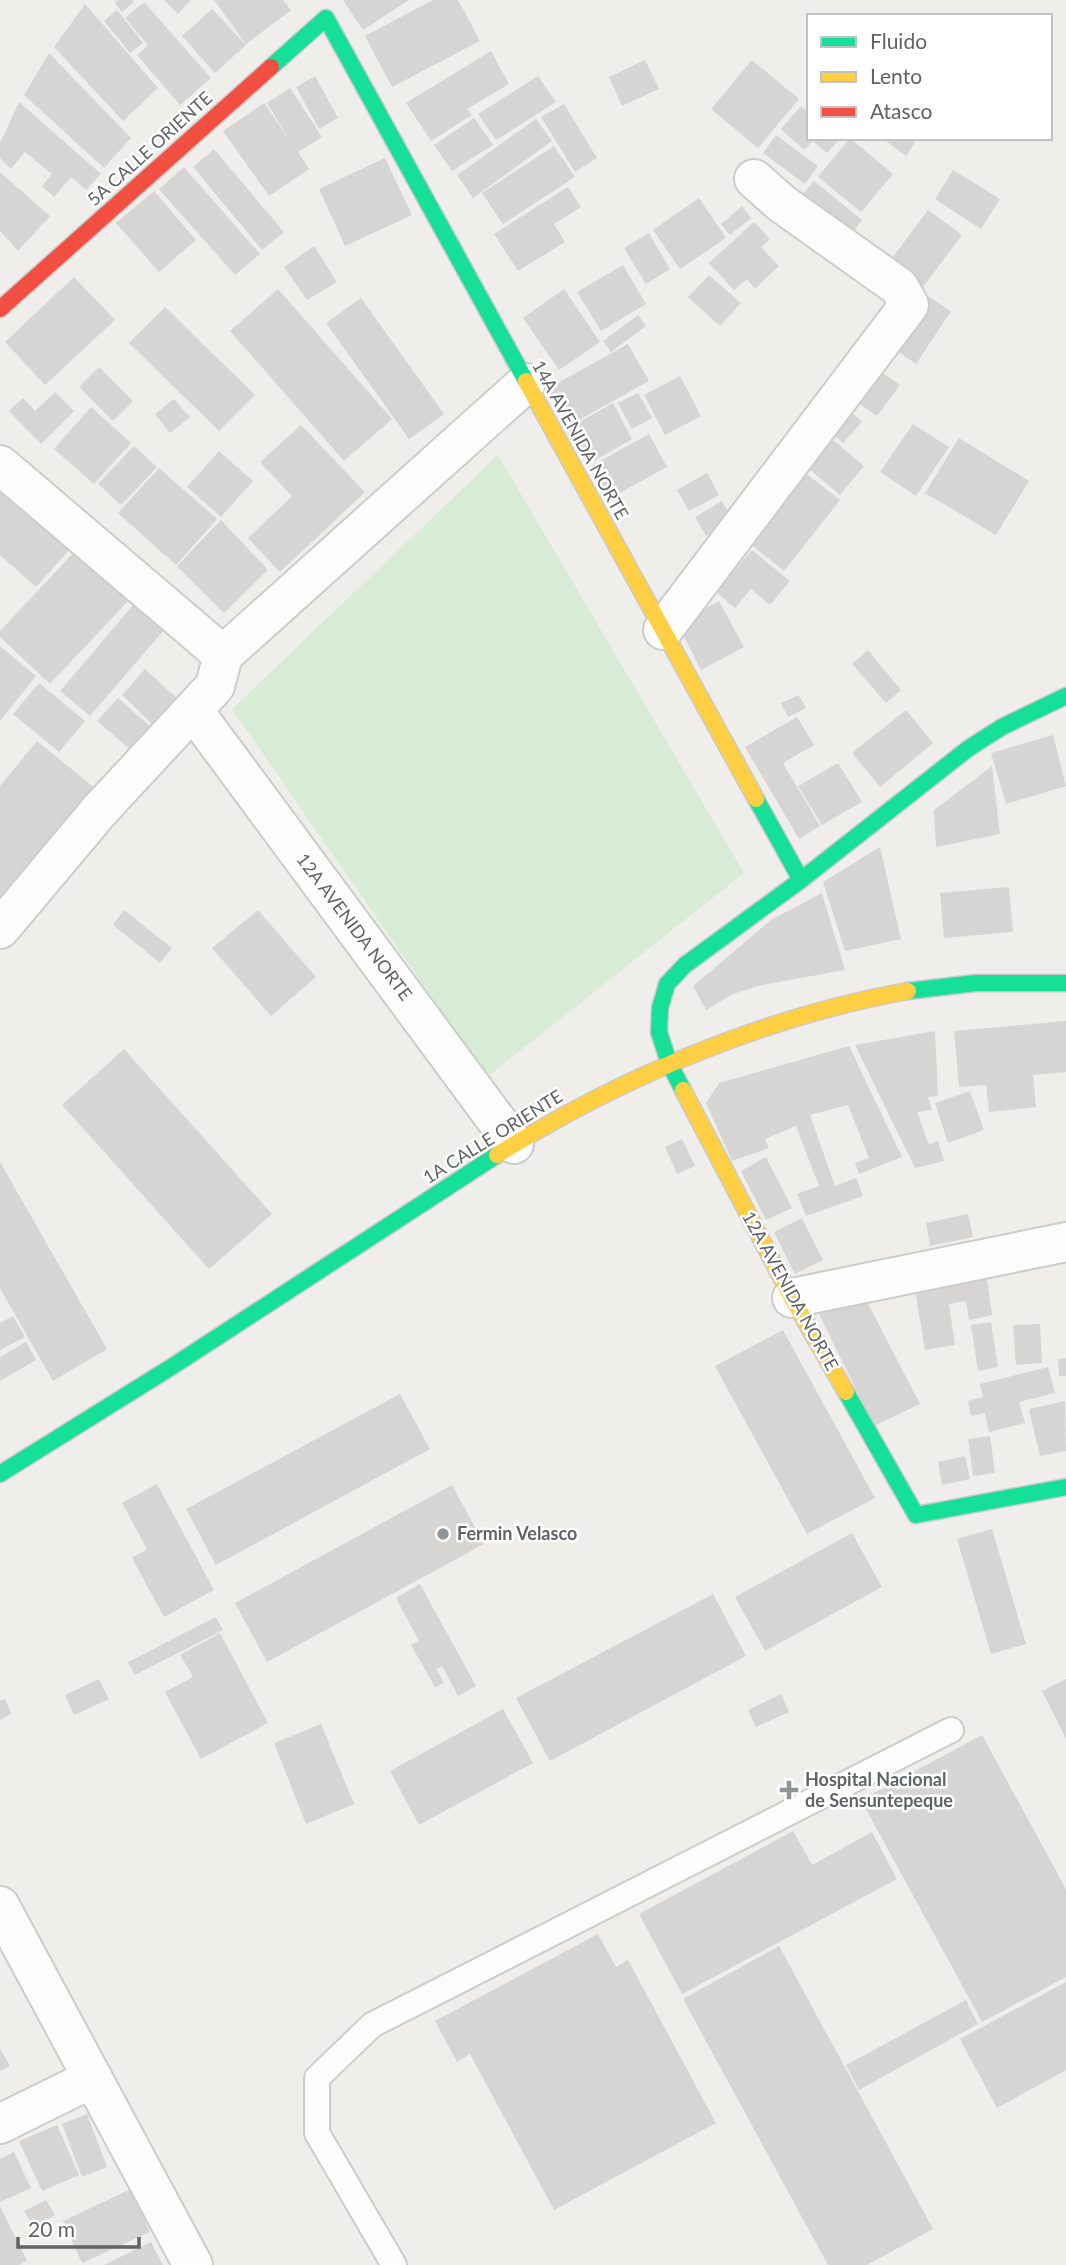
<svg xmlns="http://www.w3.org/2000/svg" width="1066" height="2265" viewBox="0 0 1066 2265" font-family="Lato,sans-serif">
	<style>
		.green { fill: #d8ebd6 }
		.building { fill: #d6d5d3 }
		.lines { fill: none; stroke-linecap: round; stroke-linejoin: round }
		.lane-casing { stroke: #cbcccc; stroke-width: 28 }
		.street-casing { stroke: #cbcccc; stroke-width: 42 }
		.fast-casing { stroke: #cacacb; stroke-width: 19 }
		.slow-casing { stroke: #cacacb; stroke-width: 19 }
		.jam-casing { stroke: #cacacb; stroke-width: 19 }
		.lane { stroke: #fdfcfc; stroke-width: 24 }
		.street { stroke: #fdfcfc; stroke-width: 38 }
		.fast { stroke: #16e098; stroke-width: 16 }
		.slow { stroke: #ffcf43; stroke-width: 16 }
		.jam { stroke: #f24e42; stroke-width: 16 }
		.poi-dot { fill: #919496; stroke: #fff; stroke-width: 2.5 }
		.labels { text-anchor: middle; stroke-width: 5; stroke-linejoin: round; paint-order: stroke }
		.street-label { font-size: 18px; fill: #5f6368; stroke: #fff }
		.poi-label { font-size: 18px; font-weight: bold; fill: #5f6368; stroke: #fff; text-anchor: start }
	</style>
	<rect width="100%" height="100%" fill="#efeeea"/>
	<!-- green -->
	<path class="green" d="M498 455 744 873 487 1077 232 709Z"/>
	<!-- building -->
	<path class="building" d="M118 0H133L134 2 122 12 115 3Z
		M164 0H191L178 14Z
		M214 0H283L291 10 246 44Z
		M343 0H409L363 30Z
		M433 0H458L480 41 392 87 365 36Z
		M144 2 211 78 180 105 137 55 148 45 125 18Z
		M85 4 158 88 123 121 54 47Z
		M212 9 246 45 215 73 182 36Z
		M117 10 143 43 130 53 104 21Z
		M491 51 509 84 467 109 472 115 431 141 406 103Z
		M49 53 131 138 104 168 24 95Z
		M645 60 659 89 622 106 609 77Z
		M752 60 799 99 758 148 711 109Z
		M315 76 338 118 319 129 296 87Z
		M538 76 556 102 496 140 478 114Z
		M290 88 322 137 298 152 309 169 269 196 223 131 264 103 288 138 267 103Z
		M19 102 101 174 86 190 71 177 54 197 42 186 52 174 25 152 11 169 0 158V143Z
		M564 104 597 158 575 172 541 117Z
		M801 106 809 113V138L839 140 827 153 813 141 804 150 781 129Z
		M474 118 493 145 452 171 434 145Z
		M536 119 552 141 473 198 457 175Z
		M776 135 818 166 805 184 763 153Z
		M850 138 893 174 861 212 818 177Z
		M882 138H918L906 156Z
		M554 146 575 177 503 224 482 193Z
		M214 149 284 232 262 250 193 167Z
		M385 158 412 215 345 246 319 189Z
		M184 167 260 254 235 275 159 189Z
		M953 170 1000 199 981 229 935 199Z
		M0 172 50 216 18 251 0 231Z
		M814 181 862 220 845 243 795 203Z
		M568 187 581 207 554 224 565 242 518 271 494 234Z
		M154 191 196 240 159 272 116 223Z
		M699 198 726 238 680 269 653 230Z
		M742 206 751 218 730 235 721 224Z
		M928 210 962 235 920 291 887 265Z
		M754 222 770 239 761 247 779 266 755 289 747 279 734 290 709 263Z
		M649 233 670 269 646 284 624 248Z
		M314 246 337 282 307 300 284 267Z
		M623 265 646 304 601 331 577 292Z
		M709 275 741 303 720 326 688 297Z
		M74 277 115 320 45 385 5 342Z
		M278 289 392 419 344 461 230 331Z
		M564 289 600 342 559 370 523 318Z
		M926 295 951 311 916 364 891 347Z
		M361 298 444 414 409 439 326 323Z
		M165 307 255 395 219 431 129 343Z
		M638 315 646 326 611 352 603 341Z
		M628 344 649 381 568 426 547 389Z
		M99 367 133 401 113 421 79 387Z
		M877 369 900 385 877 416 854 400Z
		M680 376 701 416 665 435 644 395Z
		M55 392 74 411 41 444 9 411 23 398 35 411Z
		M638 393 652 418 632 429 618 403Z
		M174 399 190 417 170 433 155 414Z
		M613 403 632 439 589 464 569 428Z
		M91 407 131 443 94 484 54 449Z
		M849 410 862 422 843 443 830 431Z
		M913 424 949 447 916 496 880 472Z
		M301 425 365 492 280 572 248 538 292 496 260 462Z
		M649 434 667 467 607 500 589 467Z
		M959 438 1029 481 996 535 925 493Z
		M833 440 864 466 840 495 809 469Z
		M134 446 157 467 121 505 98 484Z
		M219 451 253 481 221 517 187 487Z
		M159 468 217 519 176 565 118 513Z
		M804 472 840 500 784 571 748 542Z
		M707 473 719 495 689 511 677 490Z
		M0 486 71 548 36 587 0 555Z
		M722 501 733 521 706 536 695 517Z
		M221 520 268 570 224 613 177 566Z
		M752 550 790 581 770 605 751 589 735 608 716 592Z
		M75 551 128 601 50 684 0 637V631Z
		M719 601 744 647 701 670 677 623Z
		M134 604 164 630 90 716 60 691Z
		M0 646 36 676 0 721Z
		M868 650 901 690 886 703 852 664Z
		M145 669 181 702 156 728 122 695Z
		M39 683 85 721 59 752 13 714Z
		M799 695 806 708 788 717 781 703Z
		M118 698 153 729 133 752 97 721Z
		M906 710 933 743 880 787 852 753Z
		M797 717 814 745 783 763 820 826 799 839 745 747Z
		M1053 735 1066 786 1006 804 991 753Z
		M37 741 96 789 0 906V786Z
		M838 763 862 802 822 825 798 786Z
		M992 766 1000 834 936 847 934 810Z
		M880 847 901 939 845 951 823 882Z
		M1009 887 1013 932 944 938 940 893Z
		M822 893 845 970 762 985 733 994 706 1010 693 986 771 920Z
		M124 910 172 948 160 963 113 925Z
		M258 910 316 977 271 1016 212 948Z
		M1066 1021V1072L1033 1075 1036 1107 989 1112 986 1085 959 1087 954 1031Z
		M935 1031 938 1096 928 1097 932 1110 917 1112 929 1145 938 1141 944 1161 915 1168 855 1045Z
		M849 1046 902 1157 859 1174 855 1163 869 1158 848 1105 810 1115 835 1186 856 1178 863 1196 806 1216 797 1194 819 1186 796 1126 765 1139 769 1148 732 1161 706 1103 719 1083Z
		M124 1049 272 1214 209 1269 62 1105Z
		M970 1091 984 1130 948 1143 935 1103Z
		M682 1139 695 1166 677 1174 665 1147Z
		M766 1157 792 1208 766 1220 741 1171Z
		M0 1162 107 1349 53 1381 0 1288Z
		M968 1214 973 1237 930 1246 926 1223Z
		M802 1218 823 1260 795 1274 774 1232Z
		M986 1272 992 1315 969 1320 966 1301 949 1304 955 1345 925 1350 914 1284Z
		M862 1292 920 1404 874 1426 817 1310Z
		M13 1316 25 1337 0 1350V1323Z
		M991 1322 998 1367 978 1371 971 1325Z
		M1040 1324 1042 1363 1016 1365 1013 1325Z
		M783 1330 875 1498 807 1534 715 1366Z
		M26 1342 36 1360 0 1381V1357Z
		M1066 1358V1376H1059L1058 1359Z
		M1048 1367 1055 1393 1019 1402 1025 1423 989 1432 985 1413 971 1416 968 1401 983 1397 980 1384Z
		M400 1394 430 1449 216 1565 186 1509Z
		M1065 1401 1066 1451 1040 1456 1029 1409Z
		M990 1436 995 1473 973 1476 968 1439Z
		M965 1456 970 1479 942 1485 938 1462Z
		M157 1484 214 1590 164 1617 132 1558 147 1549 122 1503Z
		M452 1485 484 1544 267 1662 235 1603Z
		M992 1529 1026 1644 991 1654 957 1539Z
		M852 1533 882 1587 765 1651 735 1597Z
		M420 1584 476 1686 458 1696 442 1666 436 1669 444 1683 435 1687 411 1645 419 1641 396 1598Z
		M713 1594 746 1656 550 1761 516 1698Z
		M216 1617 223 1630 135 1675 128 1662Z
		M220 1633 268 1723 201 1759 165 1692 193 1677 180 1655Z
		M99 1679 109 1699 74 1715 65 1695Z
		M1066 1679V1739L1042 1691Z
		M781 1694 789 1712 756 1727 748 1710Z
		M5 1699 11 1714 0 1720V1701Z
		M503 1709 533 1763 419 1825 390 1771Z
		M321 1724 354 1804 306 1824 274 1743Z
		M982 1735 1066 1889V1977L982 2022 861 1800Z
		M793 1831 812 1865 872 1832 897 1879 682 1994 639 1914Z
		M598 1934 616 1967 628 1960 716 2123 554 2210 470 2054 457 2062 435 2021Z
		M779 1946 933 2229 867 2265H828L683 1999Z
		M1066 1982V2070L997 2108 960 2039Z
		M966 2000 978 2024 859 2090 846 2065Z
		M0 2049 10 2066 0 2071Z
		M87 2114 107 2167 82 2177 62 2124Z
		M57 2125 79 2175 42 2191 19 2141Z
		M14 2152 31 2188 0 2202V2159Z
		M131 2189 150 2232 82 2263 63 2221Z
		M46 2200 55 2215 33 2227 24 2211Z
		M0 2206 27 2261 19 2265H0Z
		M151 2242 163 2265H104Z"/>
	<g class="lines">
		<defs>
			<path id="lane" d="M394 2265 317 2133V2078L372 2025 951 1730"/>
			<path id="street" d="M0 465 223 655
				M663 630 909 305 899 287 781 203 754 179
				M193 710 514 1144
				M0 929 99 811 215 686 223 655 526 383
				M792 1298 1066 1242
				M0 1906 193 2265
				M0 2124 93 2078"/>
			<path id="fast" d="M271 67 326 18 526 381
				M756 799 801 880
				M908 991 976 983H1066
				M683 1090 669 1063 659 1032 660 1008 667 984 685 965 801 880 969 748 1002 727 1066 696
				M846 1392 916 1515 1066 1487
				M0 1474 173 1366 497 1155"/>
			<path id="slow" d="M526 381 756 799
				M683 1090 792 1298 846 1392
				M497 1155C619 1078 766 1016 908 991"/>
			<path id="jam" d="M0 309 271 67"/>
		</defs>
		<!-- lane casing -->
		<use href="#lane" class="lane-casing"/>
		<!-- street casing -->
		<use href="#street" class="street-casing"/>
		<!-- fast casing -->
		<use href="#fast" class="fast-casing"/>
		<!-- slow casing -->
		<use href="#slow" class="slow-casing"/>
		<!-- jam casing -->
		<use href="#jam" class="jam-casing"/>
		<!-- lane -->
		<use href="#lane" class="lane"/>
		<!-- street -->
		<use href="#street" class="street"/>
		<!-- fast -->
		<use href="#fast" class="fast"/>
		<!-- slow -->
		<use href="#slow" class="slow"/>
		<!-- jam -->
		<use href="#jam" class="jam"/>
	</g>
	<!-- markers -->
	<g class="poi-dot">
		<circle cx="443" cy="1534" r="7"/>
		<path d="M785.5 1779.5h7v7h7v7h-7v7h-7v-7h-7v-7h7z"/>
	</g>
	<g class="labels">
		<!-- street labels -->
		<g class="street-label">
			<text transform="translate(150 149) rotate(-42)" y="6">5A CALLE ORIENTE</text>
			<text transform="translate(580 440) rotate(61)" y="6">14A AVENIDA NORTE</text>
			<text transform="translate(354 927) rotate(53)" y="6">12A AVENIDA NORTE</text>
			<text transform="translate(493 1137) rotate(-32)" y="6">1A CALLE ORIENTE</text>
			<text transform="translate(790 1291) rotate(61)" y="6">12A AVENIDA NORTE</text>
		</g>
		<!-- poi labels -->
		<g class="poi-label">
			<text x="457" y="1540">Fermin Velasco</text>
			<text x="805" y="1786">Hospital Nacional<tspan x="805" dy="21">de Sensuntepeque</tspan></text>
		</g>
	</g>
	<!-- legend -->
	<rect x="807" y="14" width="245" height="126" fill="#ffffff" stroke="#bfc1c3" stroke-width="2"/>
	<rect x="821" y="37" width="35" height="10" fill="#16e098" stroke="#bfc1c3" stroke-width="2"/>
	<text x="870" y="49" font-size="21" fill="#5f6368">Fluido</text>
	<rect x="821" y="72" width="35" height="10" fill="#ffcf43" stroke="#bfc1c3" stroke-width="2"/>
	<text x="870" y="84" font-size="21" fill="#5f6368">Lento</text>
	<rect x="821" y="107" width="35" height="10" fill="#f24e42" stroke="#bfc1c3" stroke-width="2"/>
	<text x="870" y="119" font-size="21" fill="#5f6368">Atasco</text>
	<!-- scale -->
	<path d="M18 2237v10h121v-10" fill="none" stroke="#5f6368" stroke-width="3.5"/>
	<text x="28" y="2237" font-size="21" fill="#5f6368" stroke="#ffffff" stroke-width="5" paint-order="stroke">20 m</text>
</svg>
